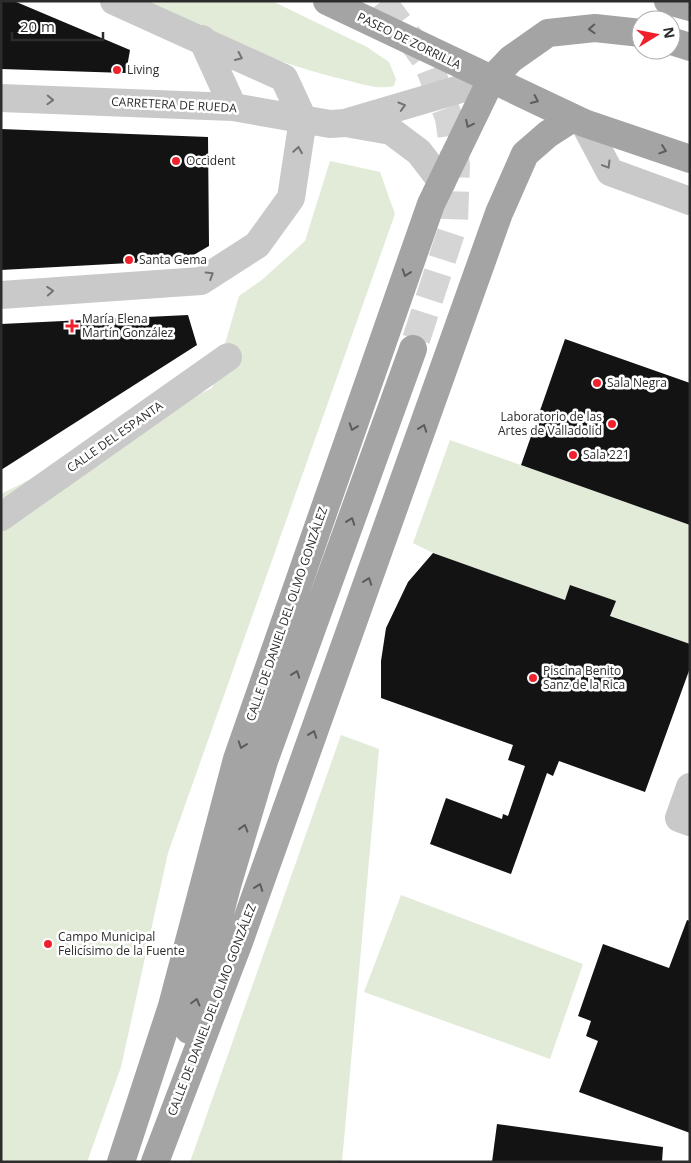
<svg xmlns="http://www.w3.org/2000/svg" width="691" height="1163" viewBox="0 0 691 1163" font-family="'Open Sans',sans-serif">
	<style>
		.green { fill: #e1ebd7 }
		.building { fill: #131313 }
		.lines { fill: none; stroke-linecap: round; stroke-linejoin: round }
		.major-tunnel { stroke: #d5d5d5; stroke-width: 28; stroke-dasharray: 28 14; stroke-linecap: butt }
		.minor { stroke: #c9c9c9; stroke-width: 28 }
		.major { stroke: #a4a4a4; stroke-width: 28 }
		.oneway { stroke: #5c5c5c }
		.oneway2 { stroke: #737373 }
		.poi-dot { fill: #f0202c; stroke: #fff; stroke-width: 2 }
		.labels { text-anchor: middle; stroke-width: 5; stroke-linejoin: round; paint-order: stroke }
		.street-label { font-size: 12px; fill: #2c2c2c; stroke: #fff }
		.poi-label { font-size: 12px; fill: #2c2c2c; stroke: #fff; text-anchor: start }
	</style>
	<rect width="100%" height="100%" fill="#fff"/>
	<!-- green -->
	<path class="green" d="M134 1H272L367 47 389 62 396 79 394 86C378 90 362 84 346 80 272 63 203 31 134 1Z
		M330 161 380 172 395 214 168 853 121 1067 87 1162H1V494L212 388 239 296 263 279 305 241Z
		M450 440 690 525V644L611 616 615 601 571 585 565 600 433 553 413 543Z
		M341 735 379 749 342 1162H190Z
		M401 895 583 964 550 1059 364 992Z"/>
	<!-- building -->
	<path class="building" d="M1 1H14L130 50 126 73 1 69Z
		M1 129 208 137 209 246 185 260 1 270Z
		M188 315 197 345 1 470V324Z
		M565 339 690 383V525L521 465Z
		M433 553 565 600 570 585 616 601 610 616 690 644V668L645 792 559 761 553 776 547 773 511 874 430 844 446 798 502 819 503 814 508 816 525 766 508 760 513 745 381 698V661L386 628 408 582Z
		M687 920 690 921V1133L579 1092 598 1041 586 1036 591 1021 578 1016 603 944 669 968Z
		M497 1124 663 1147 662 1162H492Z"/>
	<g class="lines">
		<!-- major-tunnel -->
		<path class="major-tunnel" d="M382 1 427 61 449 118 456 165 454 223 413 349"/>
		<!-- minor -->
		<path class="minor" d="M114 1 284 78 303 119
			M202 39 233 107
			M1 98 233 107 330 124 345 123 491 80
			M584 123 610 172 690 201
			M351 124 391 131 419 152 442 182
			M1 295 201 281 257 245 291 198 303 119
			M1 517 228 357
			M690 787 679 818 690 822"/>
		<!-- major -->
		<path class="major" d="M327 1 584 123 690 159
			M668 1 690 7
			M671 41 690 47
			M189 1030 227 886 264 761 413 349
			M121 1162 172 1006 237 759 431 204 491 80 511 59 548 33 595 28 641 33
			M155 1162 239 942 499 213 525 154 548 134 573 118"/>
	</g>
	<!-- one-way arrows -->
	<defs><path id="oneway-chevron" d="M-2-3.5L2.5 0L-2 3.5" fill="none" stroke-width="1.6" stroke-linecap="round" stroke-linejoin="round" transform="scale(1.25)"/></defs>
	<g class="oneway">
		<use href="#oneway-chevron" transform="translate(592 29) rotate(178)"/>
		<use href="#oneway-chevron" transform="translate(535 100) rotate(25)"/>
		<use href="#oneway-chevron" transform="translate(469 124) rotate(116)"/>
		<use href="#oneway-chevron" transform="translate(663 150) rotate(19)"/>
		<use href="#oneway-chevron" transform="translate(406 273) rotate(109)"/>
		<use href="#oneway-chevron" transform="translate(353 427) rotate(109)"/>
		<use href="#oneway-chevron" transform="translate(423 428) rotate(-70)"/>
		<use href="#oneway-chevron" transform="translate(351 521) rotate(-70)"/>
		<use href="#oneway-chevron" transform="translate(368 581) rotate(-70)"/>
		<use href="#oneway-chevron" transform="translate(296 674) rotate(-70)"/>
		<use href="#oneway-chevron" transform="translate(313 734) rotate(-70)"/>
		<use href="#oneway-chevron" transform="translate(242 745) rotate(109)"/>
		<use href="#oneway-chevron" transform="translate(244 828) rotate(-73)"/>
		<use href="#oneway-chevron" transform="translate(259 887) rotate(-70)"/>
		<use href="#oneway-chevron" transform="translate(196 1002) rotate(-75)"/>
	</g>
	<g class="oneway2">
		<use href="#oneway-chevron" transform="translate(239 57) rotate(25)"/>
		<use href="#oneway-chevron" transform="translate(50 100) rotate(2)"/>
		<use href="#oneway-chevron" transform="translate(402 106) rotate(-16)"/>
		<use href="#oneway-chevron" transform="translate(298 150) rotate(-81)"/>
		<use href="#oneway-chevron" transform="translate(607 165) rotate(59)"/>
		<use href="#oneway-chevron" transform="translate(210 275) rotate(-32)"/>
		<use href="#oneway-chevron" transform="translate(50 291) rotate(-4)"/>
	</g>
	<!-- markers -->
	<g class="poi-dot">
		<circle cx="117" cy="70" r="5"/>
		<circle cx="176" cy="161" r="5"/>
		<circle cx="129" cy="260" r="5"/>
		<path d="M69.5 318.5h5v5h5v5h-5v5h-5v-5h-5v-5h5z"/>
		<circle cx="597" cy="383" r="5"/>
		<circle cx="612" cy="424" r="5"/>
		<circle cx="573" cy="455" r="5"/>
		<circle cx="533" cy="678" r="5"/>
		<circle cx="48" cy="944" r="5"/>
	</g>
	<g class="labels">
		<!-- street labels -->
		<g class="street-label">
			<text transform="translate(409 41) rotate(26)" y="4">PASEO DE ZORRILLA</text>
			<text transform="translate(174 105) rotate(3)" y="4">CARRETERA DE RUEDA</text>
			<text transform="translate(115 437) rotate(-35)" y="4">CALLE DEL ESPANTA</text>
			<text transform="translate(287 614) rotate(-71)" y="4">CALLE DE DANIEL DEL OLMO GONZÁLEZ</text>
			<text transform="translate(212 1010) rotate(-69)" y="4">CALLE DE DANIEL DEL OLMO GONZÁLEZ</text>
		</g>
		<!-- poi labels -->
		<g class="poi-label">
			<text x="127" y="74">Living</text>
			<text x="186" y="165">Occident</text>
			<text x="139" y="264">Santa Gema</text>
			<text x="82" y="323">María Elena<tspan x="82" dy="14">Martín González</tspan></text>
			<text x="607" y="387">Sala Negra</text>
			<text x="602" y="421" text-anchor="end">Laboratorio de las<tspan x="602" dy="14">Artes de Valladolid</tspan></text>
			<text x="583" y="459">Sala 221</text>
			<text x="543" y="675">Piscina Benito<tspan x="543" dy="14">Sanz de la Rica</tspan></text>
			<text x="58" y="941">Campo Municipal<tspan x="58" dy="14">Felicísimo de la Fuente</tspan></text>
		</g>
	</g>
	<!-- border -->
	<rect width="691" height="1163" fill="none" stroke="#2c2c2c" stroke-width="5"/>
	<!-- north arrow -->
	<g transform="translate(656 35) rotate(80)"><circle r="24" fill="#ffffff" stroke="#ababab"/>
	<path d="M0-4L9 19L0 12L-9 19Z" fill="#f0202c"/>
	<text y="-8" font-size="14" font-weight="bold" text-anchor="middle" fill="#2c2c2c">N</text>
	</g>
	<!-- scale -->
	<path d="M12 32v8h91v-8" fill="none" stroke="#2c2c2c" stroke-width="2.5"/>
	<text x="20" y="32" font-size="15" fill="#2c2c2c" stroke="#ffffff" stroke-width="4" paint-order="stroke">20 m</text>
</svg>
